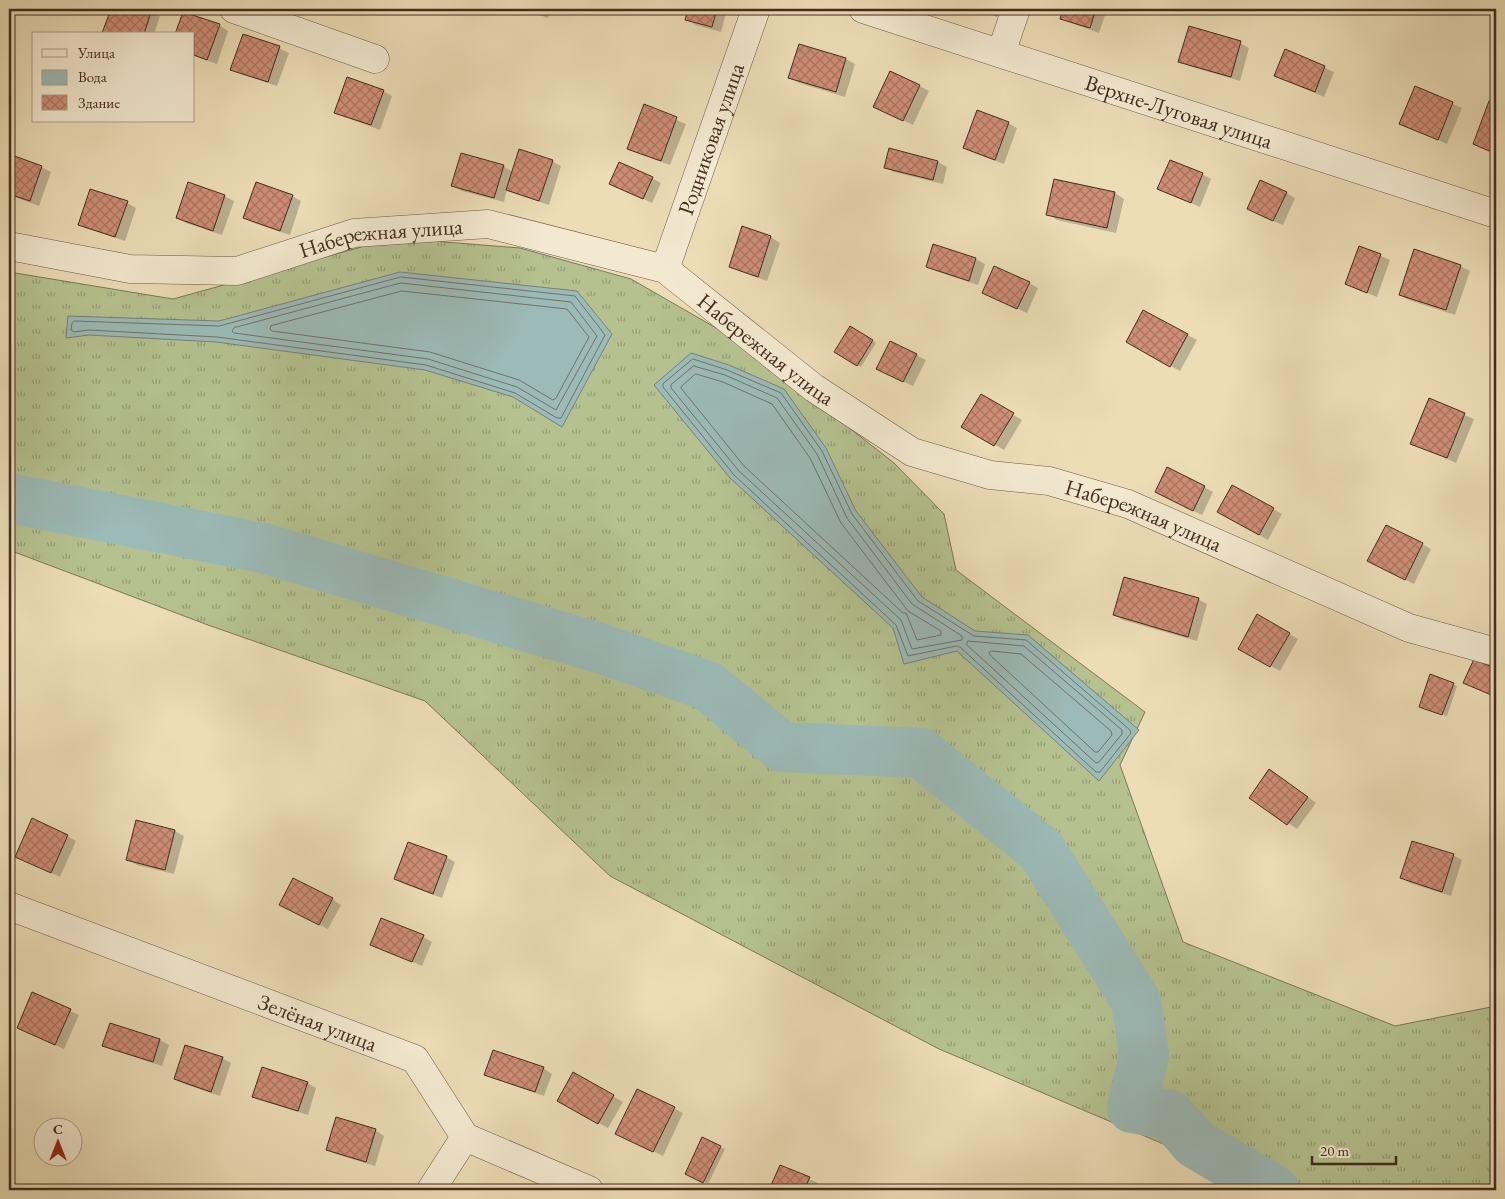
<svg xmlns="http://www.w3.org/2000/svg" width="1505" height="1199" viewBox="0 0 1505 1199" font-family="'EB Garamond',serif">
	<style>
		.grass { fill: url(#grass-tufts); stroke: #7c7758 }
		.water { fill: #9cbab7; stroke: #79817a }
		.shadow { fill: #0003 }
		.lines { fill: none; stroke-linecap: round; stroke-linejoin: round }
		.shore { stroke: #70736b; stroke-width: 1 }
		.river { stroke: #9cbab7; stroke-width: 50 }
		.building { fill: url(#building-cross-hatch); stroke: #442c1f }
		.minor-casing { stroke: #6e5845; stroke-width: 29 }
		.minor { stroke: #f3e9d0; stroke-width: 28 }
		.labels { text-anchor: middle; stroke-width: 4; stroke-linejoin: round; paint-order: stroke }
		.street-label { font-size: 22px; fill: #442c1f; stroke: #f3e9d0 }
	</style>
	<defs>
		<pattern id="grass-tufts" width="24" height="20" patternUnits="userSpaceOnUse" patternTransform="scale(1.25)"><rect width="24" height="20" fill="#b5c290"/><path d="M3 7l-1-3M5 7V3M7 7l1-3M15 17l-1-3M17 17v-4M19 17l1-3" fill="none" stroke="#959e75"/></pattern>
		<pattern id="building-cross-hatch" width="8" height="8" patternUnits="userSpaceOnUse" patternTransform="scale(1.25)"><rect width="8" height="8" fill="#cf8e77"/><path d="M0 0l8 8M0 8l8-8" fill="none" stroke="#aa7461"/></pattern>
	</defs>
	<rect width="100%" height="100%" fill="#ecddb7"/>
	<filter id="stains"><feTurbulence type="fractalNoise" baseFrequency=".004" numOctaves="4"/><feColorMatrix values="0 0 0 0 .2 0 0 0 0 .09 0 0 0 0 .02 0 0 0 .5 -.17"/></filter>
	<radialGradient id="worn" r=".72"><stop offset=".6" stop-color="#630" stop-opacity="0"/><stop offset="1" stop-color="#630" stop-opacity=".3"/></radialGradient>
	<!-- grass -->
	<path class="grass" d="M394 238 520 248 631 279 737 340 894 463 944 514 956 570 1145 712 1120 765 1183 942 1395 1026 1496 1006V1190H1272L939 1049 610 876 425 701 208 625 9 550V272L173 299Z"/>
	<!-- water -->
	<path class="water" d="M400 272 577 291 612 334 562 427 513 397 425 370 216 342 89 335 66 338 68 316 219 321Z
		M691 353 729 365 784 389 826 448 856 511 922 597 975 631 1028 635 1139 730 1099 781 957 651 904 664 893 628 730 478 654 385Z"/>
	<!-- shadow -->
	<path class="shadow" d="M112 9H146L160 16 154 34H107L104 32Z
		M522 9H551L548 18Z
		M690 9H727L721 32 696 25 687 19Z
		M977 9H1000L997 17Z
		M1065 9H1107L1099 33 1071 23 1062 18Z
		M219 25 228 31 217 64 194 56V34Z
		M244 36 279 48 289 53 277 86 241 74 232 69Z
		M1240 43 1249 48 1240 81 1189 66 1180 61Z
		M799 46 846 59 855 64 845 97 799 83 790 78Z
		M1286 51 1334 72 1324 97 1275 75Z
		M920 86 929 91 913 125 884 111Z
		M1416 88 1462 108 1447 144 1401 123Z
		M383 91 392 96 380 130 345 117 336 112Z
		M1490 103 1496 105V154L1474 144Z
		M644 106 686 124 670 165 637 153 628 148Z
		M1008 123 1017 128 1004 164 974 153 965 148Z
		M9 155 41 167 51 172 39 206 9 195Z
		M552 161 561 166 549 205 516 194 507 189 504 202 462 191 453 186 503 166 513 172Z
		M938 162 947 167 943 184 894 172 885 167Z
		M1202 174 1211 179 1200 207 1159 189Z
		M652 178 661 183 652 203 611 184Z
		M1115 193 1124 199 1116 233 1057 220 1048 214Z
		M1286 193 1295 198 1283 225 1257 214Z
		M224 196 234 201 222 235 186 223 177 218Z
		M292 196 301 201 290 235 254 223 245 218Z
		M127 203 136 208 125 241 89 229 80 224Z
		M743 228 771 237 780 243 767 281 739 271 730 266Z
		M934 246 976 259 985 264 978 285 936 271 927 266Z
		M1360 247 1390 260 1377 297 1346 284Z
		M1460 266 1470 271 1455 315 1409 300 1400 295Z
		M1029 283 1038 288 1027 313 984 293Z
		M1144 312 1197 340 1180 371 1127 342Z
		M851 327 876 343 861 367 836 352Z
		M890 342 926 360 913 386 887 374Z
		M981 396 1022 420 1004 450 963 426Z
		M1429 400 1474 419 1456 463 1412 443Z
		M1204 487 1213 492 1202 515 1165 497Z
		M1232 487 1282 514 1268 540 1218 512Z
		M1422 544 1431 549 1414 584 1378 566Z
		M1198 599 1207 604 1197 641 1123 620 1114 615Z
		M1258 616 1298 639 1280 671 1239 648Z
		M1453 684 1457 686 1447 716 1425 709Z
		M1279 776 1316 803 1297 829 1251 797Z
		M175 831 184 836 174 874 137 865 128 860Z
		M67 836 76 841 60 877 16 857Z
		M1453 855 1462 860 1451 896 1410 883 1401 878Z
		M446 857 455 862 442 898 404 884 395 879Z
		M332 899 341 905 328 929 290 910Z
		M423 937 432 942 422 966 372 944Z
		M33 994 79 1015 64 1049 18 1028Z
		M160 1040 169 1045 162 1066 113 1050 104 1045Z
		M222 1058 231 1063 220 1096 184 1084 175 1079Z
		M543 1068 552 1074 544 1096 495 1079 486 1074Z
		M573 1074 623 1102 608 1128 559 1101Z
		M307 1083 316 1088 308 1115 263 1101 254 1096Z
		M638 1090 683 1113 663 1156 626 1138Z
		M375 1130 384 1136 375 1166 336 1154 327 1149Z
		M703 1139 725 1149 708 1184 691 1176Z
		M780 1167 818 1183 815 1190H770Z"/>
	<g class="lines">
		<!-- shore -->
		<path class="shore" d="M401 277 575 296 605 335 561 418H557L515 393 426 365 217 337 89 330 74 332 71 330 72 323 74 321 219 326Z
			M401 283 571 302 597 336 556 410 517 387 428 359 234 333 232 331 234 328Z
			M402 291 567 309 589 337 556 398 553 400 519 380 430 352 272 331 270 329 271 326Z
			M693 359 727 370 781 393 822 451 852 514 918 601 974 636 1026 640 1130 730 1131 733 1100 772H1096L960 647 956 646 908 656 896 625 734 475 663 387V384Z
			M694 366 725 375 777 398 817 454 847 518 912 604 962 636V640L912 649 901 620 739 471 671 388V385Z
			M696 374 723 382 772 404 810 458 841 523 908 611 941 631V635L917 640 906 613H903L744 466 681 388 682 386Z
			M968 641 1024 646 1122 730V734L1099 762 1096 763 967 645Z
			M992 651 1021 654 1111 731 1112 735 1098 752H1095L990 655 989 653Z"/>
		<!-- river -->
		<path class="river" d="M9 498 263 548 599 648 708 686 782 747 921 753 1041 850 1136 1001 1144 1055 1132 1108 1170 1115 1196 1144 1274 1190"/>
	</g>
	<!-- building -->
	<path class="building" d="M111 9H152L144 34 102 33Z
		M522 9H540L538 14Z
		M688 9H717L712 27 685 20Z
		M1063 9H1096L1090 28 1060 19Z
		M183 12 220 24 207 60 194 55V34H175Z
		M1189 26 1241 41 1231 77 1178 62Z
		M243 34 280 46 268 82 230 70Z
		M799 44 846 58 836 92 788 78Z
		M1285 49 1325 66 1315 92 1274 76Z
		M890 71 920 85 903 121 873 107Z
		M347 77 384 90 371 125 334 113Z
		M1415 86 1453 102 1438 140 1399 124Z
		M1489 101 1496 104V154L1473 144Z
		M644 104 677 117 661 161 627 149Z
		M977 110 1009 122 995 160 963 148Z
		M889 148 938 161 933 180 884 168Z
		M519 149 553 160 539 201 506 190Z
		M461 153 504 165 494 198 451 186Z
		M9 154 42 166 30 201 9 194Z
		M1170 160 1203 173 1191 203 1157 189Z
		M619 162 653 177 643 199 609 184Z
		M1054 179 1115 192 1107 228 1046 215Z
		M1260 180 1287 192 1273 221 1247 209Z
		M188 182 225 195 213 231 176 218Z
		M256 182 293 195 280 231 243 218Z
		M90 189 128 201 115 237 78 225Z
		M742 226 771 236 758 277 729 267Z
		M933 244 976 258 969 281 926 267Z
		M1359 246 1381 254 1367 293 1345 284Z
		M1414 249 1461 265 1446 310 1399 295Z
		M994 266 1030 282 1017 309 982 293Z
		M1143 310 1188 334 1170 367 1126 342Z
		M850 326 873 340 857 366 834 352Z
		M890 341 917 354 903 382 876 369Z
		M981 394 1014 413 994 446 961 427Z
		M1429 398 1465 413 1447 458 1410 444Z
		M1167 467 1205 486 1193 511 1155 492Z
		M1232 485 1274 508 1259 535 1217 512Z
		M1386 525 1423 543 1405 580 1367 561Z
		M1124 577 1199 598 1188 637 1113 615Z
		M1257 614 1290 633 1270 667 1238 649Z
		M1474 659 1496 669V697L1463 683Z
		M1430 674 1454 683 1442 715 1419 707Z
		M1269 769 1308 797 1287 825 1249 798Z
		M32 818 68 835 51 873 15 857Z
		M136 820 175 830 165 870 126 860Z
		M1412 841 1454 854 1442 892 1400 878Z
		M408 842 447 856 433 894 394 879Z
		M293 878 333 898 319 925 279 905Z
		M381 918 424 935 412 962 370 945Z
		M32 992 71 1009 55 1045 17 1028Z
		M110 1023 160 1039 153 1062 102 1046Z
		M185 1045 223 1057 211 1092 174 1079Z
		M493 1050 544 1067 535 1092 484 1075Z
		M262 1067 308 1082 298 1111 252 1097Z
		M573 1072 614 1095 598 1124 557 1101Z
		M637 1089 675 1107 653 1152 615 1134Z
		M336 1117 376 1129 366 1162 326 1150Z
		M702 1137 721 1146 703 1183 685 1174Z
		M780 1165 810 1177 804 1190H769Z"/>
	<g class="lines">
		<defs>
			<g id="minor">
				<path d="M234 9 375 59"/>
				<path id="s1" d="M863 9 1496 214"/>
				<path d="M1001 53 1016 9"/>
				<path id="s2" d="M9 246 130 269 237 271 354 233 488 224 665 269 814 388 912 452 990 475 1049 481 1128 504 1409 628 1496 652"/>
				<path id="s3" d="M665 269 756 9"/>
				<path id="s4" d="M9 906 415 1059 465 1137 589 1190"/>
				<path d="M431 1190 465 1137"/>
			</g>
		</defs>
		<!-- minor casing -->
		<use href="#minor" class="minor-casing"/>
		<!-- minor -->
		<use href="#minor" class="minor"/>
	</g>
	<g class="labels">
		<!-- street labels -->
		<g class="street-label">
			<text dy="8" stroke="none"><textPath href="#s1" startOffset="332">Верхне-Луговая улица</textPath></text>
			<text dy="8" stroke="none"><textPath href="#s3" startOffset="138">Родниковая улица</textPath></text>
			<text dy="8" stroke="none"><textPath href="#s2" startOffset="379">Набережная улица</textPath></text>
			<text dy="8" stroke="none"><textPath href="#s2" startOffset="799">Набережная улица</textPath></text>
			<text dy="8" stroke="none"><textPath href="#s2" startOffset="1219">Набережная улица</textPath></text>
			<text dy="8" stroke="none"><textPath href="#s4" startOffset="330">Зелёная улица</textPath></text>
		</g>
	</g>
	<!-- margin -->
	<rect width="1505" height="1199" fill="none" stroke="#ecddb7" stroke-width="30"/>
	<rect x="10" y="10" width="1485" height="1179" fill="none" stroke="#442c1f" stroke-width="2.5"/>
	<rect x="15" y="15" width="1475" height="1169" fill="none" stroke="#442c1f"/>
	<!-- legend -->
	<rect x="32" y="32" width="162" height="90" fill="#f3e9d0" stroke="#ad9d89"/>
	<rect x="42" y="49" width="25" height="8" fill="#f3e9d0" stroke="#ad9d89"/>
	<text x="78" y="58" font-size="15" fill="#442c1f">Улица</text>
	<rect x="42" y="70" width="25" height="15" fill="#9cbab7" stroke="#ad9d89"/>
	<text x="78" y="82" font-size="15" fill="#442c1f">Вода</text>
	<rect x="42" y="95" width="25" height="15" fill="url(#building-cross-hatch)" stroke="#ad9d89"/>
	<text x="78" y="108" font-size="15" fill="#442c1f">Здание</text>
	<!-- north arrow -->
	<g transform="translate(58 1142)"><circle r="24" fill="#f3e9d0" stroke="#ad9d89"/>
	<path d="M0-4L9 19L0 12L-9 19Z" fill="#8f2418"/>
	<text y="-8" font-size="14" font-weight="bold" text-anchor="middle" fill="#442c1f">С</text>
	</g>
	<!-- scale -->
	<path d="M1312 1156v8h84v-8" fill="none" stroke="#442c1f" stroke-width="2.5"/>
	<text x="1320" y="1156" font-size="15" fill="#442c1f" stroke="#f3e9d0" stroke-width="4" paint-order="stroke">20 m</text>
	<rect width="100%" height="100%" filter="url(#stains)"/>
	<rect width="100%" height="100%" fill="url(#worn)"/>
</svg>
